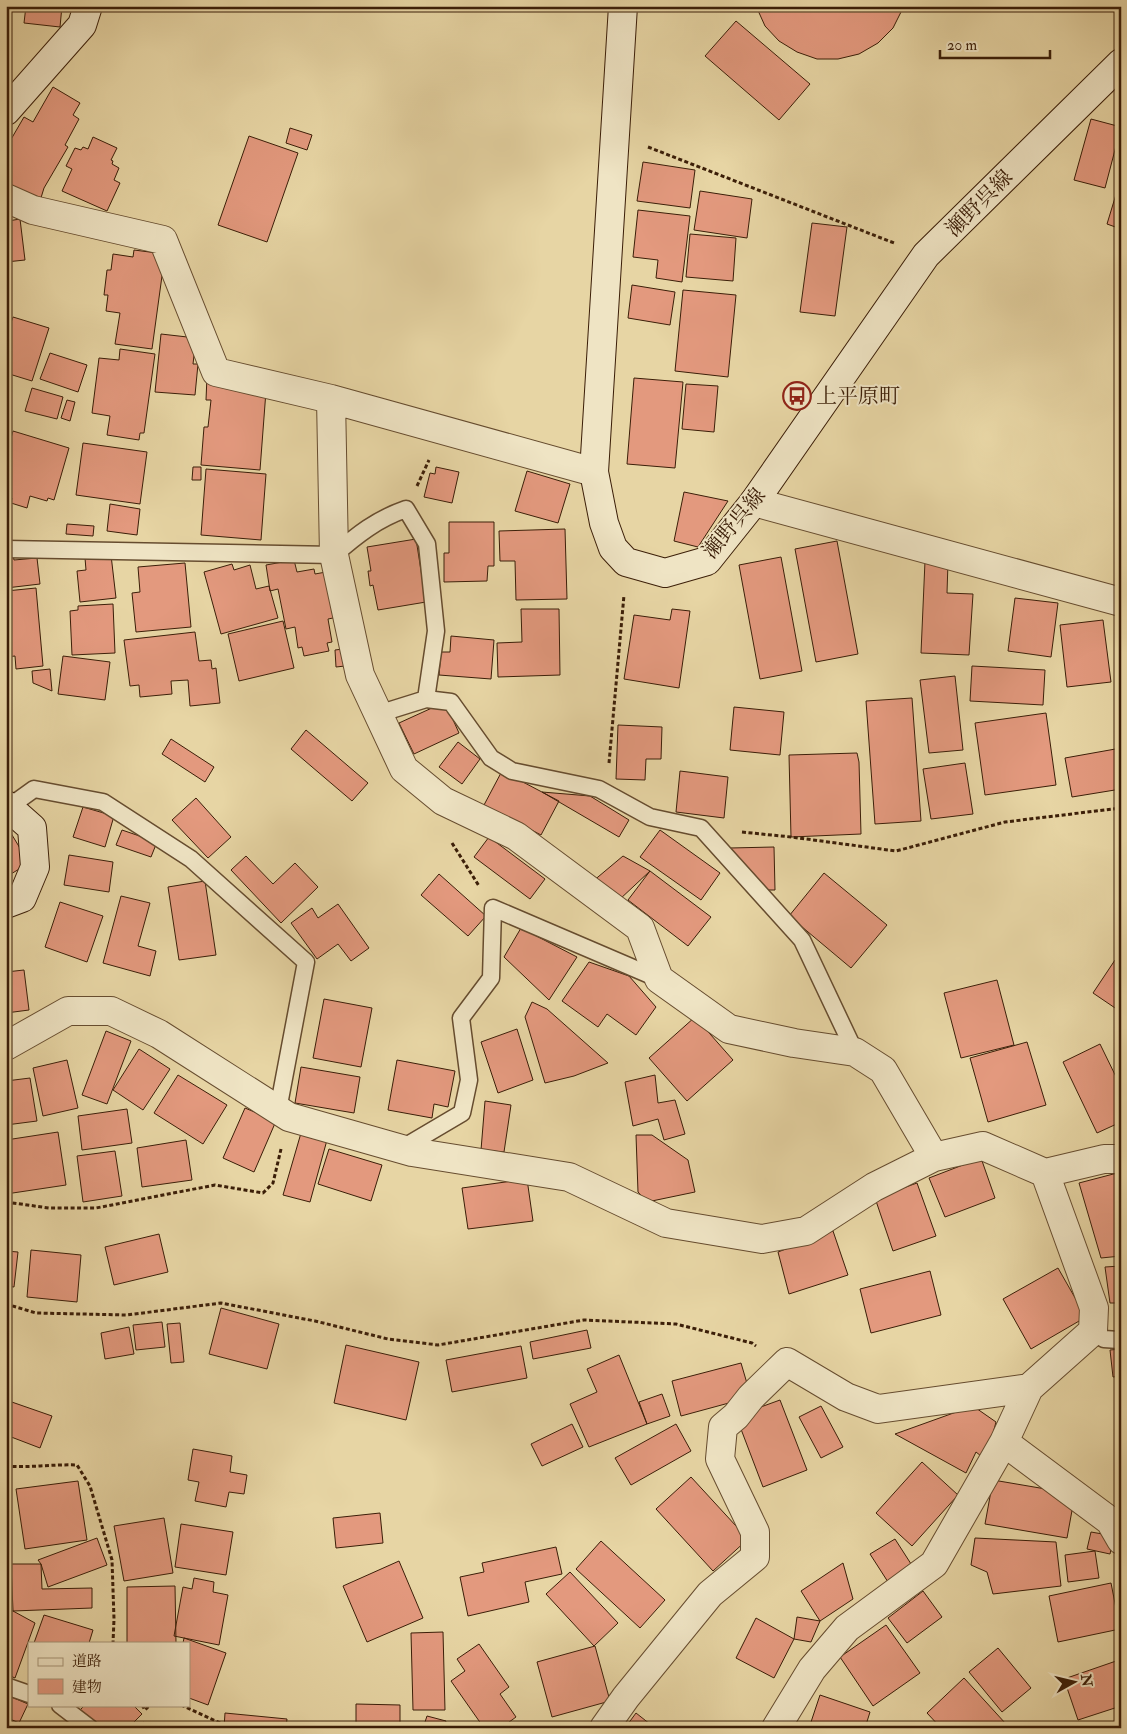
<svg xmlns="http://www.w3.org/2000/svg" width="1127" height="1734" viewBox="0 0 1127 1734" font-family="'IM FELL Double Pica','Noto Serif JP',serif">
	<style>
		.building { fill: #e3997e; stroke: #3b1e08 }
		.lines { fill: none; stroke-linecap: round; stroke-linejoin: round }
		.lane-casing { stroke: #664c2f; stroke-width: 19 }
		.street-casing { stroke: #664c2f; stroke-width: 30 }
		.secondary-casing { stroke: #3b1e08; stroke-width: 30 }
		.path { stroke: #3b1e08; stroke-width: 3; stroke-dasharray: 4 2.5; stroke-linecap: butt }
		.lane { stroke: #efe4c4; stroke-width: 16 }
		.street { stroke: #efe4c4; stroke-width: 28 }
		.secondary { stroke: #efe4c4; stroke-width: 28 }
		.labels { text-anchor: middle; stroke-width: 4; stroke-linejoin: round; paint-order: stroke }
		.street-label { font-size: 21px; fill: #3b1e08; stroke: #efe4c4 }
		.poi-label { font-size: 21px; fill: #3b1e08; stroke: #efe4c4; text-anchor: start }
	</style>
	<rect width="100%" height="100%" fill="#e7d5a4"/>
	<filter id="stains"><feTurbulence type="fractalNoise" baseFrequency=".004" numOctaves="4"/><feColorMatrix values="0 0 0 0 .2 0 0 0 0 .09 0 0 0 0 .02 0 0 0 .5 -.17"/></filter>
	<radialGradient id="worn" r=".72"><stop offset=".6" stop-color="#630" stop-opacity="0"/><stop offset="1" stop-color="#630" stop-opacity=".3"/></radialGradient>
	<!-- building -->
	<path class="building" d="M26 6H62L60 27 24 23Z
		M756 6H904L893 28 878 43 859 54 838 59H817L797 52 779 41 765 26Z
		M736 21 810 84 779 120 705 56Z
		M53 87 80 103 73 115 79 119 65 145 68 147 44 188 40 201 6 186 10 171 6 169V148L24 117 33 122Z
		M1091 119 1121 127 1105 188 1074 180Z
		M290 128 312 135 307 150 286 143Z
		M249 136 298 153 267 242 218 225Z
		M93 137 117 148 111 160 113 161 112 164 119 168 114 180 120 183 107 211 62 191 72 169 66 166 75 148 81 150 83 147 88 149Z
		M643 162 695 170 690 208 637 201Z
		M1121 178V229L1107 224Z
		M700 191 752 199 747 238 694 230Z
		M6 208 8 221 20 219 25 260 6 262Z
		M638 210 690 216 682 282 656 278 658 260 633 257Z
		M812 223 847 227 835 316 800 312Z
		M690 234 736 238 733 281 686 277Z
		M134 250 165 254 152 349 115 344 120 313 106 311 108 295H104L107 270H111L113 254 133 257Z
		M632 285 675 292 670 325 628 318Z
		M683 290 736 295 728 377 675 371Z
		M13 317 49 328 32 381 6 373V337Z
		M161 334 196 338 193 364H198L195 395 155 392Z
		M120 349 155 354 144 433H140L139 440 107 435 110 416 92 413 99 358 119 360Z
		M50 353 87 365 78 392 40 379Z
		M207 376 266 391 260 470 201 465 204 427H208L211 400H206Z
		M634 378 683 382 675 468 627 464Z
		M686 384 718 386 714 432 682 429Z
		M32 388 63 397 57 419 25 411Z
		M67 400 75 402 70 421 61 418Z
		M13 431 69 448 54 500 48 498 47 501 30 496 27 508 11 503 12 498 6 496V455Z
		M83 443 147 452 140 504 76 495Z
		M193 467H201V480H192Z
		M436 467 459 472 452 503 424 497 430 473 435 474Z
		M206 469 266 474 261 540 201 535Z
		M527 471 570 484 558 523 515 511Z
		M684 492 728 501 698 547 674 541Z
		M110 504 140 509 137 535 107 531Z
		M449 522H494V566H488L487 581 444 582V553H449Z
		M67 524 94 526 93 536 66 534Z
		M565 529 567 599 516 600 515 561H500L499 531Z
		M416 539 426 602 378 610 373 585 370 586 368 571H371L367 547Z
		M837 541 858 654 816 662 795 549Z
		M6 546 13 554 14 560 37 558 40 584 6 588Z
		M111 555 116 598 80 602 77 571 86 570 85 558Z
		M781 557 802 671 760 679 739 565Z
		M294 560 297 572 314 569 315 574 326 572 338 617 328 619 332 642 327 643 329 651 304 656 302 647 298 648 295 627 286 629 278 589 270 591 266 565Z
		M925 561 948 562 947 593 973 594 969 655 921 653Z
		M185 563 191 627 136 632 132 593 140 592 138 567Z
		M232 564 234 570 250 565 256 589 269 586 278 618 221 634 204 572Z
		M36 588 43 666 16 669 15 656 6 657V591Z
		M1015 598 1058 603 1051 657 1008 651Z
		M113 604 115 653 72 655 70 611 78 610V606Z
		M521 609H559L560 675 498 677 497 643 522 642Z
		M672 609 690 611 679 688 624 679 634 615 670 620Z
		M1103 620 1111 682 1067 687 1060 625Z
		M283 621 294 668 239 681 228 634Z
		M195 632 199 661 211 660 212 669 216 668 220 703 190 706 188 680 171 681 172 694 140 697 139 685 130 686 124 640Z
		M451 636 494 640 491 679 439 675 441 652H450Z
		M343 649 345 666 336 667 335 650Z
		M63 656 110 662 105 700 58 694Z
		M972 666 1045 670 1043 705 970 701Z
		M50 669 52 691 33 683 32 671Z
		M955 676 963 750 929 753 920 680Z
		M912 698 921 821 875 824 866 701Z
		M445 702 459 733 414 754 399 723Z
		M734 707 784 712 780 755 730 750Z
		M1046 713 1056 785 985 795 975 723Z
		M618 725 662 727 661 759H646L645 780 616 779Z
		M306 730 368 783 352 801 291 749Z
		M171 739 214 767 205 782 162 754Z
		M458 742 480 759 462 784 439 767Z
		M1121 748V789L1072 797 1065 758Z
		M857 753 859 762 861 834 791 837 789 755Z
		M965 763 973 814 931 819 923 769Z
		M502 771 559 801 541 835 484 805Z
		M680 771 728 777 724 818 676 812Z
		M542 792 590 796 629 820 619 837Z
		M196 798 231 837 208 858 172 820Z
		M83 807 114 816 105 847 73 837Z
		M9 830 29 863 6 877V831Z
		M122 830 157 842 151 857 116 845Z
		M660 830 720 873 701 900 640 857Z
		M489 837 545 879 530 899 474 857Z
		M774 847 775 890H766L730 848Z
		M69 855 113 862 109 892 64 885Z
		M246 856 273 884 295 863 318 887 281 923 231 870Z
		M623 856 650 871 619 900 592 882Z
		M650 871 711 917 688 946 628 900Z
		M824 873 887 925 851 968 789 916Z
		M439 874 486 916 468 936 421 895Z
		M205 881 216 955 179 960 168 887Z
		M121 896 150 903 138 946 156 951 150 976 103 963Z
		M60 902 103 916 87 962 45 947Z
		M338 904 369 948 351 961 338 944 317 959 291 923 312 908 318 918Z
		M521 928 577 957 549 1000 504 957Z
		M1115 960 1121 964V1012L1093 993Z
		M589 962 629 976 656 1007 636 1035 607 1014 598 1027 562 1001Z
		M24 970 29 1010 6 1013V972Z
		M997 980 1014 1045 961 1058 944 993Z
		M324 999 372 1008 361 1067 313 1058Z
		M532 1002 547 1009 608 1063 574 1076 545 1083 525 1017Z
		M695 1017 733 1060 687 1101 649 1058Z
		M517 1029 533 1080 498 1093 481 1042Z
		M106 1031 131 1041 107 1104 82 1095Z
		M1027 1042 1046 1105 988 1122 970 1058Z
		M1100 1044 1121 1087V1122L1097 1133 1063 1062Z
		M139 1049 170 1069 143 1110 113 1090Z
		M67 1060 78 1108 43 1116 33 1068Z
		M397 1060 455 1071 448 1107 434 1104 432 1118 388 1110Z
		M301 1067 360 1077 354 1113 295 1103Z
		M178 1075 227 1105 203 1144 154 1113Z
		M655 1075 658 1103 675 1100 685 1134 664 1140 658 1119 633 1126 625 1082Z
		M30 1078 37 1121 6 1125V1081Z
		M485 1101 511 1105 504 1152 481 1150Z
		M245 1108 276 1121 254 1172 223 1158Z
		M127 1109 132 1143 82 1150 78 1116Z
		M58 1132 66 1185 6 1194V1140Z
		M301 1133 327 1140 310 1202 283 1195Z
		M636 1135H652L688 1160 695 1192 647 1202 638 1192Z
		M186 1140 192 1180 142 1187 137 1148Z
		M329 1149 382 1165 371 1201 318 1184Z
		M115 1151 122 1196 83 1202 77 1156Z
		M981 1158 995 1198 945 1217 929 1178Z
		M1121 1172V1256L1101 1258 1079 1183Z
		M527 1179 533 1221 468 1229 462 1188Z
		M917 1183 936 1236 893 1251 875 1198Z
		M833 1231 848 1275 789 1294 778 1252Z
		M159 1234 168 1272 114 1285 105 1247Z
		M31 1250 81 1255 77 1302 27 1297Z
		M6 1251 18 1252 14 1287 6 1286Z
		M1121 1266V1303H1110L1105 1267Z
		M1058 1268 1086 1317 1031 1349 1003 1299Z
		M930 1271 941 1315 871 1333 860 1289Z
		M221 1308 279 1324 267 1369 209 1354Z
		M162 1322 165 1347 136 1350 133 1325Z
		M180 1323 184 1362 171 1363 167 1324Z
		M129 1327 134 1354 105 1359 101 1333Z
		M587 1330 591 1348 533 1359 530 1342Z
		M346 1345 419 1362 406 1420 334 1403Z
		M521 1346 527 1378 452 1392 446 1360Z
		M1121 1349V1376L1113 1377 1110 1350Z
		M619 1355 647 1424 589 1447 570 1404 597 1392 587 1369Z
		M741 1363 751 1397 681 1416 672 1381Z
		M662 1394 670 1416 647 1424 639 1402Z
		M6 1400 52 1416 40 1448 6 1435Z
		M780 1400 807 1470 763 1487 736 1416Z
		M821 1406 843 1447 821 1458 799 1417Z
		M973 1406 996 1422 986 1460 976 1452 966 1473 895 1434Z
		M572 1424 583 1447 542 1466 531 1444Z
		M676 1424 691 1451 631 1485 615 1458Z
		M193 1449 232 1456 230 1472 247 1475 244 1494 229 1492 226 1507 195 1501 199 1482 188 1480Z
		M922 1462 958 1495 912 1546 876 1513Z
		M691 1477 748 1539 713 1571 656 1509Z
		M993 1480 1075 1494 1067 1538 985 1524Z
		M78 1481 87 1540 25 1549 16 1489Z
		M380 1513 383 1543 336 1548 333 1518Z
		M164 1518 173 1573 124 1581 114 1526Z
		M181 1524 233 1532 226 1575 175 1567Z
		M1091 1532 1114 1536 1110 1554 1087 1549Z
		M97 1538 107 1565 48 1587 41 1564 38 1560Z
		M975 1538 1056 1542 1061 1586 993 1594 987 1572 971 1565Z
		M895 1539 913 1567 888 1582 870 1554Z
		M601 1541 665 1600 640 1628 576 1569Z
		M556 1547 562 1574 525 1582 529 1602 468 1616 460 1577 484 1572 482 1563Z
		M1095 1551 1099 1578 1068 1582 1065 1555Z
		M399 1561 423 1618 367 1642 343 1586Z
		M843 1563 853 1599 820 1621 801 1591Z
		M11 1564H41L42 1589 92 1588V1608L13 1611Z
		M570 1572 618 1623 594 1646 546 1594Z
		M194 1578 214 1582 213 1592 228 1595 219 1645 174 1636 183 1587 192 1589Z
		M1111 1583 1120 1629 1058 1642 1049 1596Z
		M175 1586 176 1643H127V1587Z
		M923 1591 942 1617 907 1643 888 1618Z
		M6 1610 13 1611 35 1623 15 1678 6 1674Z
		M44 1615 93 1630 89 1643H34Z
		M797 1617 820 1621 811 1642 794 1639Z
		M756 1618 794 1639 774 1678 736 1658Z
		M886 1625 920 1673 873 1706 840 1657Z
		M443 1632 445 1710H413L411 1633Z
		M184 1638 226 1653 208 1705 189 1698V1643H183Z
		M479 1644 509 1687 500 1694 516 1717 501 1728H484L451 1681 465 1671 457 1659Z
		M595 1646 610 1701 552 1717 537 1662Z
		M998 1648 1031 1688 1002 1712 969 1672Z
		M1119 1660 1121 1665V1706L1078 1720 1064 1679Z
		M964 1678 1006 1724 1001 1728H941L927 1713Z
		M7 1695 28 1704 19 1723 6 1717Z
		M820 1695 870 1712 865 1728H809Z
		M356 1704 400 1705V1728H356Z
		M85 1705H133L142 1714 128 1728H94L79 1711Z
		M225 1713 287 1719 286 1728H224Z
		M636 1713 655 1728H625Z
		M427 1716 446 1721 444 1728H423Z
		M143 1722 153 1728H139Z"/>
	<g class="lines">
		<defs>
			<path id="lane" d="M6 549 334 555C357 535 377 519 406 509L427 544 436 631 426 699
				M378 714 426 699 451 702 491 758 512 771 599 789 650 817 701 828 802 940 855 1052
				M9 807 34 789 103 802 191 859 306 962 278 1110
				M401 1149 462 1113 469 1080 461 1018 491 978 493 908 659 979
				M1093 1331 1104 1339 1119 1340 1121 1338
				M6 1686 29 1694
				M60 1705 90 1728"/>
			<path id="street" d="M6 198 33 210 163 240 216 372 331 399
				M594 472 331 399 334 555 360 675 404 769 443 801 516 836 640 928 659 979 729 1029 794 1043 855 1052 883 1070 934 1157
				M754 502 1121 602
				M6 1046 68 1011H111L159 1034 289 1117 412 1152 569 1177 666 1223 762 1239 806 1231 874 1187 934 1157 983 1146 1045 1173 1094 1308 1093 1331 1029 1388 1004 1442 934 1564 847 1628 812 1669 776 1728
				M1045 1173 1104 1159H1121
				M1004 1442 1110 1521 1121 1540
				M604 1728 626 1697 710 1594 755 1557V1532L720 1459 723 1427 736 1416 751 1397 787 1362 846 1397 878 1409 1029 1388"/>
			<path id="secondary" d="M623 6 594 472 604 523 613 548 626 562 665 573 707 561 754 502 926 255 1121 63
				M6 111 82 25 88 6
				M6 805 32 828 35 867 22 898 6 904"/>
		</defs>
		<!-- lane casing -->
		<use href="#lane" class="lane-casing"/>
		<!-- street casing -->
		<use href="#street" class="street-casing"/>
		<!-- secondary casing -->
		<use href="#secondary" class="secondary-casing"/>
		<!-- path -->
		<path class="path" d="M648 147 894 243
			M417 486 429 460
			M609 763 624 595
			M742 832 791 837 896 851 1005 822 1121 808
			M452 843 479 886
			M6 1202 49 1208H96L215 1185 263 1193 273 1183 281 1149
			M6 1304 36 1313 127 1315 221 1303 315 1321 388 1339 438 1345 584 1320 676 1324 752 1343 756 1346
			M6 1466C30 1468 53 1464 77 1465L90 1486 112 1560 114 1619 113 1643
			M142 1705 145 1710 150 1705
			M181 1705 231 1728"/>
		<!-- lane -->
		<use href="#lane" class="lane"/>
		<!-- street -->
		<use href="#street" class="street"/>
		<!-- secondary -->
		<use href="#secondary" class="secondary"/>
	</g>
	<!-- icons -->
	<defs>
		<symbol id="bus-ring" viewBox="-11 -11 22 22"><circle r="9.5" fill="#efe4c4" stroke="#8f2418" stroke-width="1.5"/><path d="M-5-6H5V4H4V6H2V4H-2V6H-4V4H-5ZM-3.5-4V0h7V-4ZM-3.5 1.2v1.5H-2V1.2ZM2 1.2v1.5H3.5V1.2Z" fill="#8f2418"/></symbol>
	</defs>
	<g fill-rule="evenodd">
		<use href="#bus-ring" x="781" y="380" width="32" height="32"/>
	</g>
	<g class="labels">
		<!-- street labels -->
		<g class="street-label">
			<text transform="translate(979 203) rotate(-45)" y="7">瀬野呉線</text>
			<text transform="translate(734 523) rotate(-50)" y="7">瀬野呉線</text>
		</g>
		<!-- poi labels -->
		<g class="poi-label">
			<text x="816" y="403">上平原町</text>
		</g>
	</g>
	<!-- margin -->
	<rect width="1127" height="1734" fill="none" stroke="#e7d5a4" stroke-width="25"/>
	<rect x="8" y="8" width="1112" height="1719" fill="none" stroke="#3b1e08" stroke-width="2.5"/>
	<rect x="12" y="12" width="1102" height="1709" fill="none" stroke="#3b1e08"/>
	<!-- legend -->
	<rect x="28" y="1642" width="162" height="65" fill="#efe4c4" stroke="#a79579"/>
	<rect x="38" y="1658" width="25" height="8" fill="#efe4c4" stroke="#a79579"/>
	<text x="72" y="1666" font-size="15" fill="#3b1e08">道路</text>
	<rect x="38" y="1679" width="25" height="15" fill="#e3997e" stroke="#a79579"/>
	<text x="72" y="1692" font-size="15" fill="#3b1e08">建物</text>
	<!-- north arrow -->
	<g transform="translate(1074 1682) rotate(82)" stroke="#efe4c4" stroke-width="4" paint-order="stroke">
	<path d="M0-4L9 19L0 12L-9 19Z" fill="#3b1e08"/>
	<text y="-8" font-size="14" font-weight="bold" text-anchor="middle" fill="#3b1e08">N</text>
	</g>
	<!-- scale -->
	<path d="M940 50v8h110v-8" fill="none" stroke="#3b1e08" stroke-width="2.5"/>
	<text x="947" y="50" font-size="15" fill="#3b1e08" stroke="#efe4c4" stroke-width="4" paint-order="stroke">20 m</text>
	<rect width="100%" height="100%" filter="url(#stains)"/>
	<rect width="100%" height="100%" fill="url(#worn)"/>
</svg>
